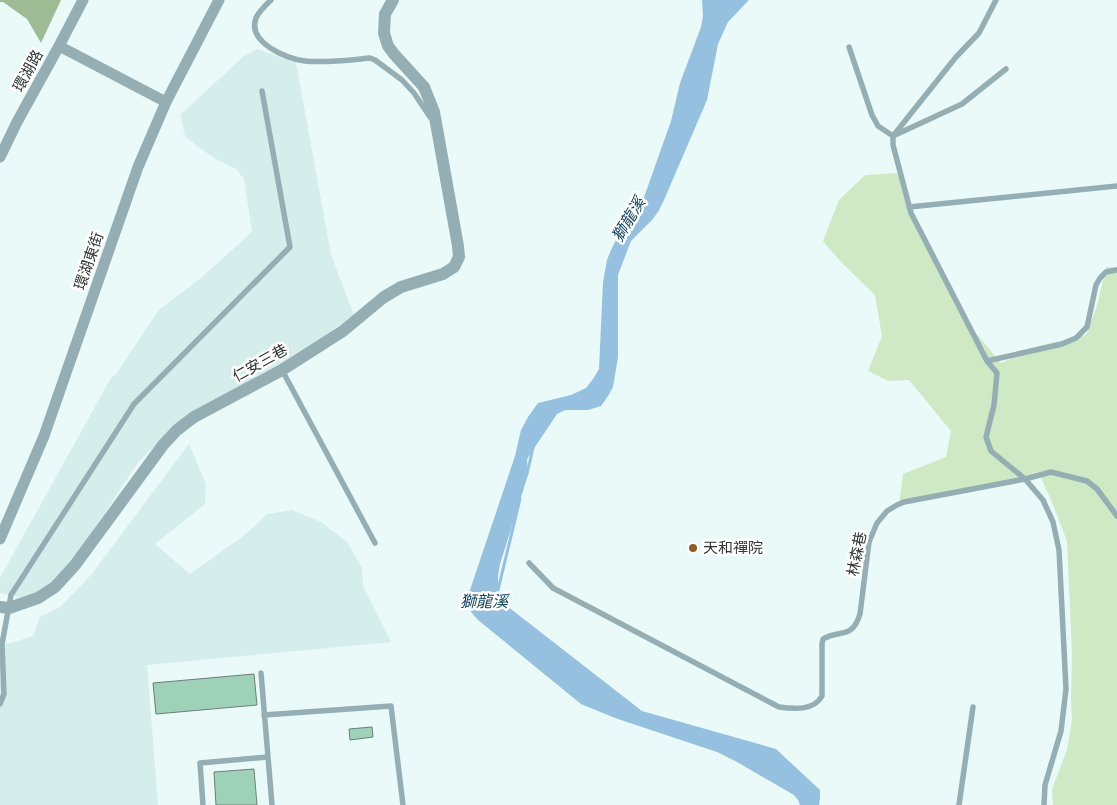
<svg xmlns="http://www.w3.org/2000/svg" width="1117" height="805" viewBox="0 0 1117 805" font-family="'Nunito Sans','Noto Sans TC',sans-serif">
	<style>
		.built { fill: #d5edeb }
		.green { fill: #cee9c4 }
		.forest { fill: #9ebb93 }
		.water { fill: #95c0e0 }
		.lines { fill: none; stroke-linecap: round; stroke-linejoin: round }
		.stream { stroke: #95c0e0; stroke-width: 3 }
		.building { fill: #9ed2b8; stroke: #707c75 }
		.service { stroke: #95aeb4; stroke-width: 5.5 }
		.minor { stroke: #95aeb4; stroke-width: 11 }
		.tertiary { stroke: #95aeb4; stroke-width: 12 }
		.poi-dot { fill: #96581e; stroke: #fff; stroke-width: 2 }
		.labels { text-anchor: middle; stroke-width: 5; stroke-linejoin: round; paint-order: stroke }
		.street-label { font-size: 15px; fill: #303635; stroke: #fff }
		.poi-label { font-size: 15px; fill: #303635; stroke: #fff; text-anchor: start }
		.water-label { font-size: 16px; font-style: italic; fill: #0e4362; stroke: #fff }
	</style>
	<rect width="100%" height="100%" fill="#eafaf8"/>
	<!-- built -->
	<path class="built" d="M257 49 296 63 331 255 354 315 281 366 173 427 137 464 79 552 56 578 45 588 30 596 19 597 0 593V578L111 378 116 374 159 310 201 278 252 232 244 179 236 169 214 158 197 146 185 136 180 115 243 57Z
		M189 444 206 484 205 504 155 544 190 574 246 534 267 514 292 510 321 522 347 542 362 568 363 586 391 642 147 665 158 805H0V644L11 643 33 636 40 617 60 607 91 575Z"/>
	<!-- green -->
	<path class="green" d="M897 173 926 245 960 314 1001 363 1043 345 1086 335 1097 306 1106 267H1117V805H1053L1052 789 1067 750 1072 720 1071 701 1072 653 1067 541 1049 495 1038 472 993 486 950 496 926 499 899 506 903 474 946 457 951 431 909 380 888 381 868 371 882 336 875 295 841 262 823 241 839 200 865 175Z"/>
	<!-- forest -->
	<path class="forest" d="M0 0H61L41 43 27 19 3 2H0Z"/>
	<!-- water -->
	<path class="water" d="M702 0H749L728 22 718 44 707 100 664 200 658 212 652 220 631 241 618 275V357L613 387 608 396 601 406 588 410H565L557 414 527 459 528 475 500 564 498 576V586L500 596 507 606 642 711 776 749 820 790V798L819 805H800L798 800 794 795 737 762 717 752 615 718 581 704 478 620C470 611 467 608 468 596L515 456 521 430 528 417 538 403 571 395 586 388 593 379 599 369 603 282 607 260 611 250 616 240 635 216 642 203 671 121 680 83 701 27 703 16Z"/>
	<g class="lines">
		<!-- stream -->
		<path class="stream" d="M527 474 533 448
			M498 590 520 499"/>
	</g>
	<!-- building -->
	<path class="building" d="M254 674 257 705 156 714 153 683Z
		M372 727 373 737 350 740 349 729Z
		M254 769 257 805H216L214 772Z"/>
	<g class="lines">
		<!-- service -->
		<path class="service" d="M271 0C266 5 259 11 256 18 247 42 286 59 305 61 326 63 349 60 370 58L375 60 402 80 414 93 430 117
			M996 0 979 33 956 57 893 136V145L911 213 987 361 997 373 994 405 986 437 991 451 1025 479 1051 472 1087 481 1097 489 1117 516
			M849 47 872 115 878 126 893 136 962 104 1006 69
			M909 207 1117 186
			M987 361 1062 344 1076 338 1087 327 1096 285 1100 278 1106 272 1117 270
			M282 370 375 543
			M529 563 553 588 779 707C793 709 814 711 822 696V644L823 639C840 629 852 640 860 614L869 542 877 523 887 511 897 505 904 502 1025 479 1043 500 1053 522 1059 550 1066 689 1061 731 1045 785 1044 805
			M261 673 272 805
			M0 704 4 694 2 644 11 595 134 404 290 247 262 91
			M264 715 391 706 403 805
			M203 805 200 763 268 757
			M959 805 973 707"/>
		<!-- minor -->
		<path class="minor" d="M59 46 166 102
			M0 157 17 122 59 46 83 0
			M0 539 44 436 138 167 166 102 219 0"/>
		<!-- tertiary -->
		<path class="tertiary" d="M0 607 9 608 38 598 55 587 75 565 163 445 177 430 194 417 282 370 343 331 384 297 401 287 443 274 454 267 459 257 458 246 434 112 424 87 394 54 388 46 384 33 385 14 393 0"/>
	</g>
	<!-- markers -->
	<circle class="poi-dot" cx="693" cy="548" r="5"/>
	<g class="labels">
		<!-- street labels -->
		<g class="street-label">
			<text transform="translate(28 71) rotate(-61)" y="5">環湖路</text>
			<text transform="translate(89 261) rotate(-71)" y="5">環湖東街</text>
			<text transform="translate(260 363) rotate(-29)" y="5">仁安三巷</text>
			<text transform="translate(857 554) rotate(-79)" y="5">林森巷</text>
		</g>
		<!-- poi labels -->
		<g class="poi-label">
			<text x="703" y="553">天和禪院</text>
		</g>
		<!-- water labels -->
		<g class="water-label">
			<text transform="translate(628 219) rotate(-59)" y="6">獅龍溪</text>
			<text x="484" y="607">獅龍溪</text>
		</g>
	</g>
</svg>
